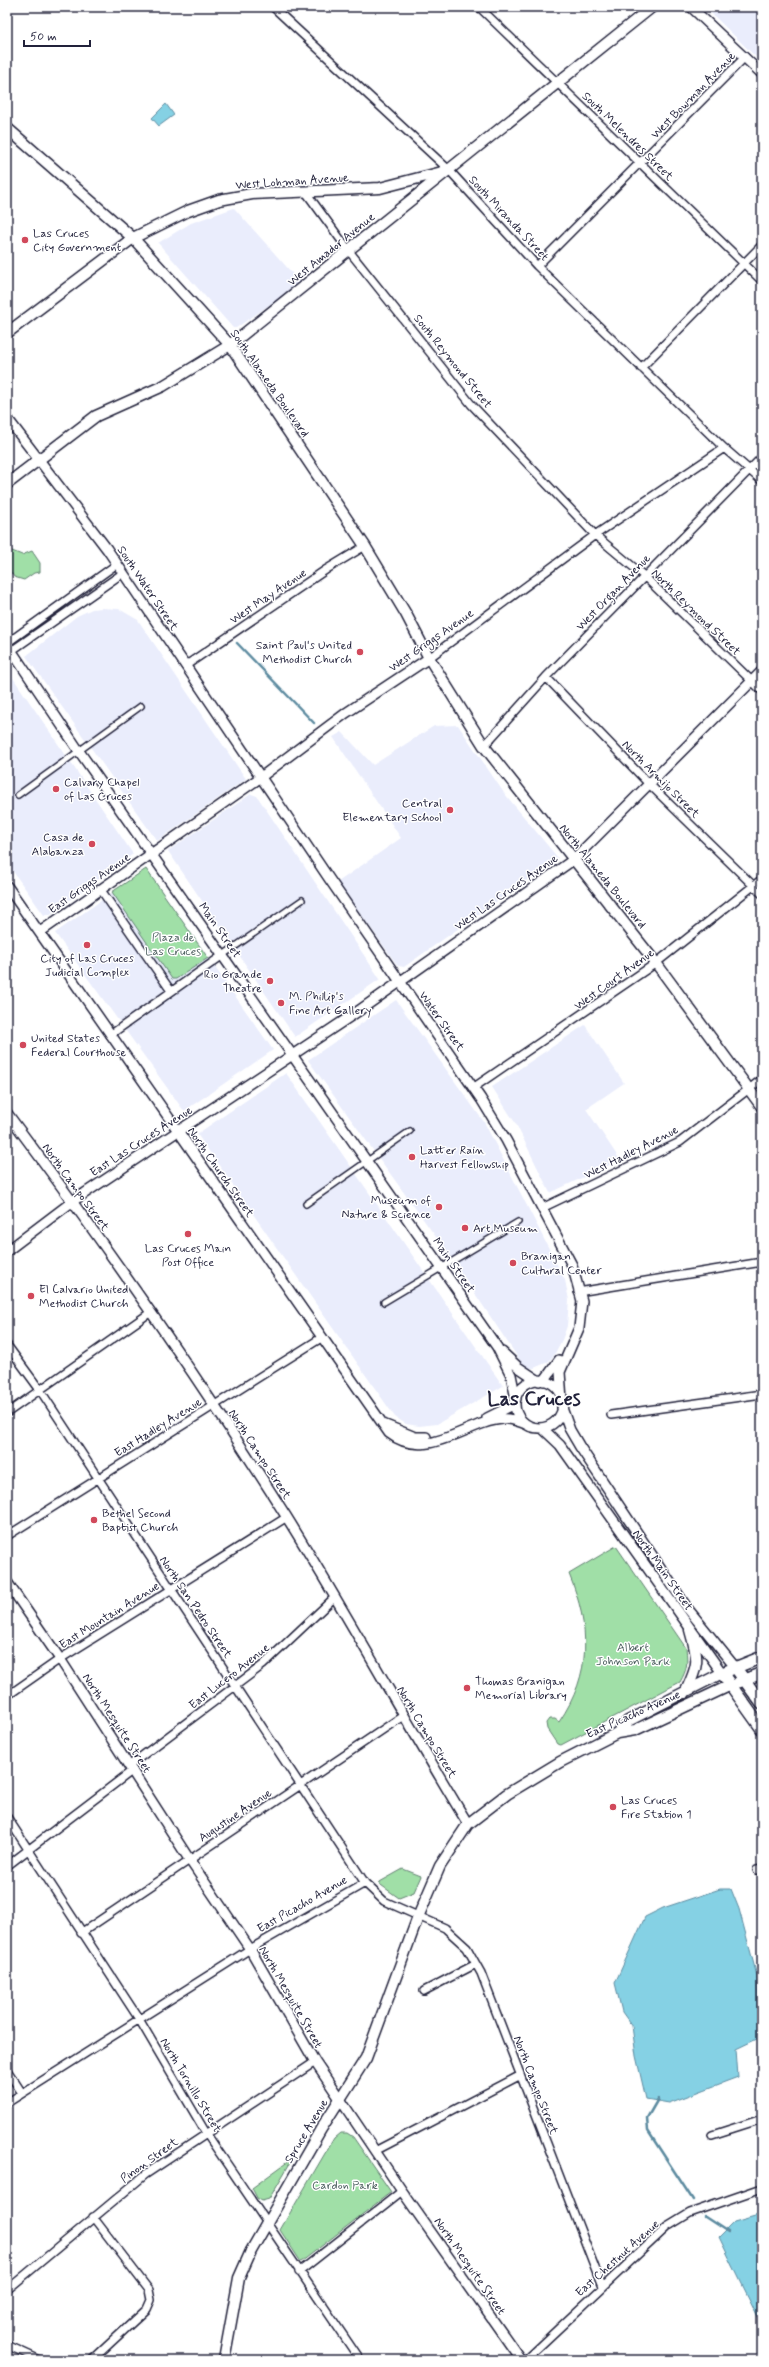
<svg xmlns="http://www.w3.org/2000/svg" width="769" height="2367" viewBox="0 0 769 2367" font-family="Mynerve,sans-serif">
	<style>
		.built { fill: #eaedfc }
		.green { fill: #a0dfa7; stroke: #618071 }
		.water { fill: #85d1e4; stroke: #5d8ba0 }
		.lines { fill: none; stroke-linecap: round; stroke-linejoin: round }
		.stream { stroke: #5d8ba0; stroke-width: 2.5 }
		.pedestrian-casing { stroke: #22223b; stroke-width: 8 }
		.minor-casing { stroke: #22223b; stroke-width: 10 }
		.tertiary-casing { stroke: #22223b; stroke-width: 12 }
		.secondary-casing { stroke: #22223b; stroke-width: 13 }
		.primary-casing { stroke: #22223b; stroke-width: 14 }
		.pedestrian { stroke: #fff; stroke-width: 5 }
		.minor { stroke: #fff; stroke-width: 7 }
		.tertiary { stroke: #fff; stroke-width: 9 }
		.secondary { stroke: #fff; stroke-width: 10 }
		.primary { stroke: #fff; stroke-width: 11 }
		.poi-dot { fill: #d1495b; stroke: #fff; stroke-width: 1.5 }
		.labels { text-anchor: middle; stroke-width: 3; stroke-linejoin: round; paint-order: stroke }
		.street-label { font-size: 12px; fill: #22223b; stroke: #fff }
		.poi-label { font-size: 12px; fill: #22223b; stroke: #fff; text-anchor: start }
		.park-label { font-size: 12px; fill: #485b5b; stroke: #fff }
		.town-label { font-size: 20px; font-weight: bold; fill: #22223b; stroke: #fff }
	</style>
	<rect width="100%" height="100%" fill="#fff"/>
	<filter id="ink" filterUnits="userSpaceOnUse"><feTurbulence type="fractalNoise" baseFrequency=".025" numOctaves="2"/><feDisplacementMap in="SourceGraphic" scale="8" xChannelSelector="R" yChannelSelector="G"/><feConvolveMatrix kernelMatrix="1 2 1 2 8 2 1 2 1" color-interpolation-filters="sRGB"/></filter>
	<g filter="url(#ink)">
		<!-- built -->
		<path class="built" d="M705 7H762V63Z
			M234 208 301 283 236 328H233L158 243 191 223Z
			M102 608 119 609 138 620 246 779 157 841 26 656 77 616 92 609Z
			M7 669 133 854 49 915H44L7 863Z
			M458 725 504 793 558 858 404 967 398 966 338 882 401 838 333 737 342 732 373 765 434 726Z
			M251 794 257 796 380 979 295 1037 168 851Z
			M146 869 273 1050 184 1111 55 933Z
			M396 1000 484 1122 565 1280 569 1300 567 1326 562 1340 554 1355 548 1362 534 1368H525L449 1255 308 1060Z
			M585 1025 624 1083 586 1109 620 1160 550 1193 516 1124 492 1087Z
			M286 1073 503 1386 437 1424 419 1426 406 1424 395 1417 197 1134Z"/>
		<!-- green -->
		<path class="green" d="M7 549 22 555 32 551 40 563V572L34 573 24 580 14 577 7 566Z
			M146 869 208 958 176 979H172L112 892Z
			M616 1546 686 1648C688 1663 687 1670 680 1682L561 1745 557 1744 547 1729 546 1723 549 1719H555L559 1722C592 1673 591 1628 569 1574Z
			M403 1869 421 1876 414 1892 399 1898 378 1883Z
			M340 2133H347L353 2137 391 2192 301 2262 280 2230 334 2138Z
			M293 2158 269 2199 262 2201 257 2198 252 2188Z"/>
		<!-- water -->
		<path class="water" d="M166 104 174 115 159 126 152 118Z
			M720 1889H731L739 1909 757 1976 759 2038 736 2049 738 2077 669 2103 646 2099 636 2056 632 2026 622 2012 615 1983 645 1917 663 1908Z
			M762 2214V2325L719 2237 734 2222Z"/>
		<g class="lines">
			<!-- stream -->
			<path class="stream" d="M237 643 314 723
				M658 2099 647 2118 648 2131 693 2200
				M705 2217 728 2232"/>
			<defs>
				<path id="pedestrian" d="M18 795 141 706
					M223 955 302 900
					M306 1204 410 1131
					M384 1302 518 1222"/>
				<path id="minor" d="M273 7 449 170 537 266 724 448 762 481
					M479 7 762 281
					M305 191 349 251 471 404 595 535 644 576 762 691
					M537 266 745 57
					M641 368 762 245
					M7 643 117 564
					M7 654 123 573
					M429 658 595 535 724 448
					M185 666 327 569 365 546
					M546 677 648 783 762 894
					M484 746 546 677 762 457
					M101 890 171 991
					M110 1035 223 955
					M473 1088 656 963 762 879
					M542 1208 680 1142 762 1079
					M578 1292 762 1262
					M7 1345 40 1390 365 1883
					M7 1413 151 1312
					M611 1415 762 1394
					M7 1536 321 1338
					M7 1696 60 1659 287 1517
					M130 1765 263 1665 335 1597
					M7 1817 139 2019 206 2133 360 2360
					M7 1866 133 1770
					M757 1870 762 1869
					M81 1933 403 1716
					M424 1991 476 1964
					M7 2070 22 2093
					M7 2103 250 1949 365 1883 384 1901 445 1928 467 1948 481 1973 602 2286
					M712 2135 762 2119
					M375 2151 519 2076
					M299 2272 402 2191
					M7 2290 146 2174 315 2062
					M7 2345 40 2360
					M92 2360 147 2309 151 2300 149 2290 93 2217
					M525 2360 667 2227 690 2213 762 2188"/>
				<path id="tertiary" d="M691 7 762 74
					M7 418 107 549 330 880 481 1099 506 1140 572 1265 582 1301 579 1328 560 1372 562 1400
					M7 644 79 751 497 1347 511 1375 516 1399
					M7 886 389 1433C427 1463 467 1421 503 1419 510 1418 517 1421 523 1423
					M40 932 261 777 346 713 429 658
					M7 1113C105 1244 199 1378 286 1516 349 1617 406 1722 468 1824
					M7 1251 73 1201 357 1012 573 860 762 671
					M502 1352 518 1367 539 1381
					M515 1404a24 24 0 1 1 48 0a24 24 0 1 1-48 0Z
					M544 1381 559 1360
					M562 1408 570 1430 580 1447 688 1609 735 1667
					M487 1418 509 1407 515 1402
					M383 1424 415 1437H426
					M542 1428 560 1445 722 1673
					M7 1582 60 1659 189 1859 250 1949 315 2062 402 2191 521 2360"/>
				<path id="secondary" d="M7 128 133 238 230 345 365 546 406 614 429 658 484 746 656 963 762 1107
					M7 333 133 238 188 211 219 200 252 194 380 188 446 171
					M7 484 96 416 163 386 230 345 652 7
					M685 1693C699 1664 699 1661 690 1630
					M617 1733 628 1721 722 1673
					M224 2360 239 2278 251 2251 321 2129 366 2058 418 1917 440 1866 468 1824 507 1794 560 1762 617 1733 635 1730 731 1685"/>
				<path id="primary" d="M762 1657 722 1673 762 1729
					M735 1667 762 1704
					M739 1682 762 1673"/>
			</defs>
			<!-- pedestrian casing -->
			<use href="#pedestrian" class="pedestrian-casing"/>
			<!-- minor casing -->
			<use href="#minor" class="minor-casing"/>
			<!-- tertiary casing -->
			<use href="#tertiary" class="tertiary-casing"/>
			<!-- secondary casing -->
			<use href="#secondary" class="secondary-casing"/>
			<!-- primary casing -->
			<use href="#primary" class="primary-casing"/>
			<!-- pedestrian -->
			<use href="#pedestrian" class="pedestrian"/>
			<!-- minor -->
			<use href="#minor" class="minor"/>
			<!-- tertiary -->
			<use href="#tertiary" class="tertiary"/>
			<!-- secondary -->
			<use href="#secondary" class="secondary"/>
			<!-- primary -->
			<use href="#primary" class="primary"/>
		</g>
	</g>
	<!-- markers -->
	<g class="poi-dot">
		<circle cx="25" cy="240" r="4"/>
		<circle cx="360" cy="652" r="4"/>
		<circle cx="56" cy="789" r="4"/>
		<circle cx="450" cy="810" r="4"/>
		<circle cx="92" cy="844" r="4"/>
		<circle cx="87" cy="945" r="4"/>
		<circle cx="270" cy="981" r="4"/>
		<circle cx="281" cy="1003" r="4"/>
		<circle cx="23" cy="1045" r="4"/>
		<circle cx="412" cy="1157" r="4"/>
		<circle cx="439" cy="1207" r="4"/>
		<circle cx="465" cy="1228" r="4"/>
		<circle cx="188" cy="1234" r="4"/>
		<circle cx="513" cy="1263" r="4"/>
		<circle cx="31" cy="1296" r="4"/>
		<circle cx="94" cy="1520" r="4"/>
		<circle cx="467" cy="1688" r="4"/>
		<circle cx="613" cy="1807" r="4"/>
	</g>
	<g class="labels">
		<!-- street labels -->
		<g class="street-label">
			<text transform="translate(693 95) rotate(-46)" y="4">West Bowman Avenue</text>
			<text transform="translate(628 136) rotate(44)" y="4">South Melendres Street</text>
			<text transform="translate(292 181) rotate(-4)" y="4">West Lohman Avenue</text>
			<text transform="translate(509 218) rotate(47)" y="4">South Miranda Street</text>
			<text transform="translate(331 249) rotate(-39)" y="4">West Amador Avenue</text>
			<text transform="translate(453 361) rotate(51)" y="4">South Reymond Street</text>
			<text transform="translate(270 383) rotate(55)" y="4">South Alameda Boulevard</text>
			<text transform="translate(148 588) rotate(56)" y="4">South Water Street</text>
			<text transform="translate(613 592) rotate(-46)" y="4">West Organ Avenue</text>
			<text transform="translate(268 596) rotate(-34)" y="4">West May Avenue</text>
			<text transform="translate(696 612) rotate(44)" y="4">North Reymond Street</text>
			<text transform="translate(431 640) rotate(-35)" y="4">West Griggs Avenue</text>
			<text transform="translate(661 779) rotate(45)" y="4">North Armijo Street</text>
			<text transform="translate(603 876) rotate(51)" y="4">North Alameda Boulevard</text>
			<text transform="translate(89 883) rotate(-35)" y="4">East Griggs Avenue</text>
			<text transform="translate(506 892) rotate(-35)" y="4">West Las Cruces Avenue</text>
			<text transform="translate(220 930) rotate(55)" y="4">Main Street</text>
			<text transform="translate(614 979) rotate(-36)" y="4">West Court Avenue</text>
			<text transform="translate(442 1021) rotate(55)" y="4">Water Street</text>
			<text transform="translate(141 1141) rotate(-33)" y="4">East Las Cruces Avenue</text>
			<text transform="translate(631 1152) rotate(-27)" y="4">West Hadley Avenue</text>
			<text transform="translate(221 1172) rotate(55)" y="4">North Church Street</text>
			<text transform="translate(76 1187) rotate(54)" y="4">North Campo Street</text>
			<text transform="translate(454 1265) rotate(55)" y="4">Main Street</text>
			<text transform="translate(158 1427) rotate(-32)" y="4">East Hadley Avenue</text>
			<text transform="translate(260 1454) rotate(57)" y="4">North Campo Street</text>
			<text transform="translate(663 1570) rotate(55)" y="4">North Main Street</text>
			<text transform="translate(196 1607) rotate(56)" y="4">North San Pedro Street</text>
			<text transform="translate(109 1615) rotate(-32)" y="4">East Mountain Avenue</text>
			<text transform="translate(229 1676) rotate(-38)" y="4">East Lucero Avenue</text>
			<text transform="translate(633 1714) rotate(-24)" y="4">East Picacho Avenue</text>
			<text transform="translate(117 1723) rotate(57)" y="4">North Mesquite Street</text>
			<text transform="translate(427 1732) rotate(59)" y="4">North Campo Street</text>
			<text transform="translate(235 1815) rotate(-34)" y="4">Augustine Avenue</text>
			<text transform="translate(302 1904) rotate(-30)" y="4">East Picacho Avenue</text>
			<text transform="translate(291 1997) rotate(60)" y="4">North Mesquite Street</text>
			<text transform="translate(191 2085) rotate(59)" y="4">North Tornillo Street</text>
			<text transform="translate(536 2085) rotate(69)" y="4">North Campo Street</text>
			<text transform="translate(306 2131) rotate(-59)" y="4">Spruce Avenue</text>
			<text transform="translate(149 2160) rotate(-36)" y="4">Pinon Street</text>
			<text transform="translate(617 2258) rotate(-42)" y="4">East Chestnut Avenue</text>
			<text transform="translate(470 2266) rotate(55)" y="4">North Mesquite Street</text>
		</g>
		<!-- poi labels -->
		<g class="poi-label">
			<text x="33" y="237">Las Cruces<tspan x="33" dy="14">City Government</tspan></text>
			<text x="352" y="649" text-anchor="end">Saint Paul's United<tspan x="352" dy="14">Methodist Church</tspan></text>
			<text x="64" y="786">Calvary Chapel<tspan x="64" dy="14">of Las Cruces</tspan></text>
			<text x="442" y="807" text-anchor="end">Central<tspan x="442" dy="14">Elementary School</tspan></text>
			<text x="84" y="841" text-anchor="end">Casa de<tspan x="84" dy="14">Alabanza</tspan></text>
			<text x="87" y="962" text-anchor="middle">City of Las Cruces<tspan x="87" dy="14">Judicial Complex</tspan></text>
			<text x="262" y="978" text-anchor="end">Rio Grande<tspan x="262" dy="14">Theatre</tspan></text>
			<text x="289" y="1000">M. Phillip's<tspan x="289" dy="14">Fine Art Gallery</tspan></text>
			<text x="31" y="1042">United States<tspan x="31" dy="14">Federal Courthouse</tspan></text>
			<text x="420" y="1154">Latter Rain<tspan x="420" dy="14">Harvest Fellowship</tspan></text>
			<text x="431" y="1204" text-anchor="end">Museum of<tspan x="431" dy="14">Nature &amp; Science</tspan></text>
			<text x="473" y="1232">Art Museum</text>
			<text x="188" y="1252" text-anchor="middle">Las Cruces Main<tspan x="188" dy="14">Post Office</tspan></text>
			<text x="521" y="1260">Branigan<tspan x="521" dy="14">Cultural Center</tspan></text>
			<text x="39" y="1293">El Calvario United<tspan x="39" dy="14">Methodist Church</tspan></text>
			<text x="102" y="1517">Bethel Second<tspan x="102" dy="14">Baptist Church</tspan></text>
			<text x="475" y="1685">Thomas Branigan<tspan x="475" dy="14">Memorial Library</tspan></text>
			<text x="621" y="1804">Las Cruces<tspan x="621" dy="14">Fire Station 1</tspan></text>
		</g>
		<!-- park labels -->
		<g class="park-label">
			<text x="173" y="941">Plaza de<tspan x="173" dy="14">Las Cruces</tspan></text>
			<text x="633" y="1651">Albert<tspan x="633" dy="14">Johnson Park</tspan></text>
			<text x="345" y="2189">Cardon Park</text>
		</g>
		<!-- town labels -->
		<g class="town-label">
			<text x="534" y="1405">Las Cruces</text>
		</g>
	</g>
	<!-- margin -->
	<rect width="769" height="2367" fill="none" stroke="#fff" stroke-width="24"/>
	<rect x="12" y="12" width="745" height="2343" fill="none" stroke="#22223b" stroke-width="1.5" filter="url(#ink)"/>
	<!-- scale -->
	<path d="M24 40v6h66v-6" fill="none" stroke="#22223b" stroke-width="2"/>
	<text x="30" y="40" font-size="12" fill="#22223b" stroke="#ffffff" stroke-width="3" paint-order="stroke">50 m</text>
</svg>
